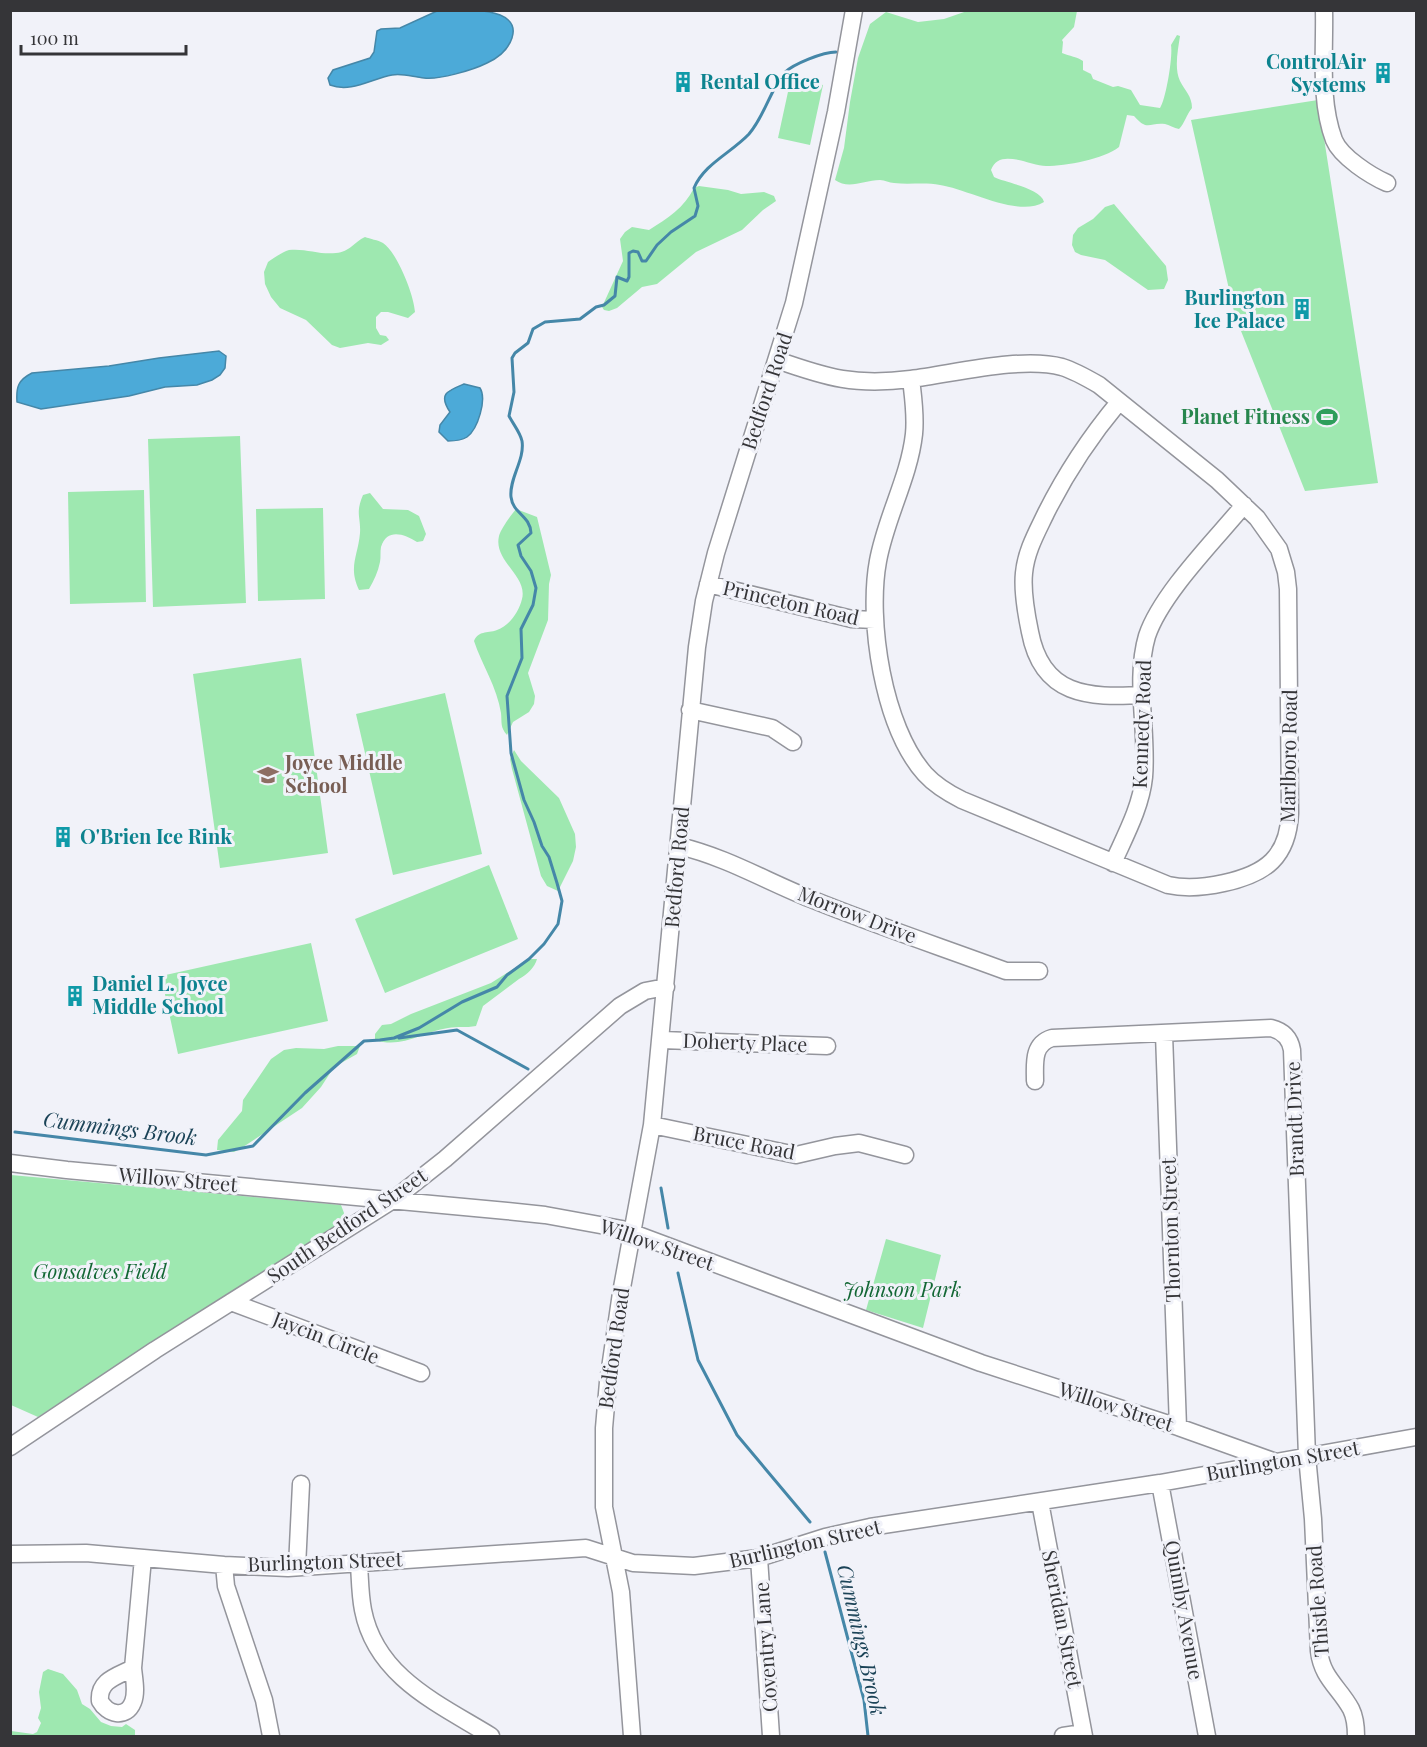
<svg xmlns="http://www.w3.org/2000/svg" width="1427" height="1747" viewBox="0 0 1427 1747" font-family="'Playfair Display',serif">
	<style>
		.green { fill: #9ee8b0 }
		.water { fill: #4caad8; stroke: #4587a8; stroke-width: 1.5 }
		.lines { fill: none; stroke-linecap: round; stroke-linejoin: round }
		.stream { stroke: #4587a8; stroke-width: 3 }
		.minor-casing { stroke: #94959c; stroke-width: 19 }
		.minor { stroke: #fff; stroke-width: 16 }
		.labels { text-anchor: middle; stroke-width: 6; stroke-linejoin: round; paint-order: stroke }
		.culture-label { font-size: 20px; font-weight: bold; fill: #0d838f; stroke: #f1f2f9; text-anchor: start }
		.street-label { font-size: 20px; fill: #353538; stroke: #f1f2f9 }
		.leisure-label { font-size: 20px; font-weight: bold; fill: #27864d; stroke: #f1f2f9; text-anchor: end }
		.education-label { font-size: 20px; font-weight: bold; fill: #785e54; stroke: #f1f2f9; text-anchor: start }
		.park-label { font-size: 20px; font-style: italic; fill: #126734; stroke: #f1f2f9 }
		.water-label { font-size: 21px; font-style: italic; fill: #1b4357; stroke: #f1f2f9 }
	</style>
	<rect width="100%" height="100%" fill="#f1f2f9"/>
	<!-- green -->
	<path class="green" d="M967 11H1077L1074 27 1062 40 1063 42 1062 53C1069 56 1078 57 1083 61V70L1091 74 1093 79 1113 87 1118 86 1131 90 1140 105 1160 108C1166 99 1173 56 1171 45L1177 35 1180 36C1178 50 1174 68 1180 81 1185 91 1192 96 1192 108 1186 115 1185 123 1179 129 1174 128 1169 125 1165 124 1149 122 1148 132 1134 116L1127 115 1119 147C1104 159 1066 166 1046 166 1030 166 999 147 991 170L994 177C1006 183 1041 188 1044 202 1018 218 968 189 940 185 925 182 909 185 894 183 889 183 885 180 880 180 864 180 849 190 835 180L844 148 850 102 858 58 870 24 886 12 918 22 944 19Z
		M791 78 823 85 810 145 778 138Z
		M1318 100 1378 483 1305 491 1235 316 1191 120Z
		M699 186 728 190 741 194 764 192 774 196 776 201 763 210 742 230 696 252 657 284 642 287 617 308 609 311 604 310 602 307 623 261 620 239 625 232 632 227 649 230C668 218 684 208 694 188Z
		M1114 204 1166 266 1168 280 1164 289 1148 290 1105 260 1081 255 1075 252 1072 245 1073 235 1078 228 1093 219 1105 207Z
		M365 237C370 239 378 240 383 243 397 252 414 295 415 312L408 318 388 312H381L376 317V328L380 335 386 336 389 340 381 345 368 343 340 348 332 345 306 320 280 308 271 297 265 284 264 272 268 262C274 258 282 252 289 250 305 248 320 255 336 253 350 252 354 242 365 237Z
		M240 436 246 603 153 607 148 439Z
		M144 490 146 602 70 604 68 492Z
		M370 493 383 509 408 510 419 516 426 534 423 541 417 542C404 534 387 528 381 547 380 552 381 557 380 562 378 572 374 580 369 589L359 590C348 567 358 556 360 533 361 516 355 514 363 495Z
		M323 508 325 599 258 601 256 509Z
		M516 509 537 517 551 575 549 584 548 620 528 673 535 696 534 704 529 712 513 722 507 735C500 727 502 723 501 713 497 687 482 665 474 641 479 630 486 634 497 630 509 626 519 612 522 599 528 576 493 561 499 536 501 529 511 515 516 509Z
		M301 658 328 853 220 868 193 674Z
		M445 693 482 854 393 875 356 714Z
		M514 750 521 761 559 798 575 834 576 847 573 861 558 891 547 886 541 876 512 769 510 759Z
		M489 865 518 939 385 993 355 919Z
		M311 943 328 1021 178 1054 161 976Z
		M529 959H537C535 967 527 975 519 979L483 1006 476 1026C466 1028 457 1026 448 1028 422 1032 402 1049 375 1040V1034L382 1025 391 1024 411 1014 491 983Z
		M338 1046H360L357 1054 334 1067 321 1087 302 1108 240 1149 234 1152 217 1150 218 1140 242 1111 243 1100 271 1059 284 1050 296 1048 324 1049Z
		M11 1175 341 1205 344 1213 342 1223 38 1417 11 1405Z
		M886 1239 941 1255 923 1328 866 1310Z
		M48 1669 63 1674 77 1690 82 1704 90 1709 101 1722 111 1726 122 1727 126 1724 135 1730V1735L11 1736V1731L33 1734 37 1732 41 1723 38 1718 41 1708 39 1692 43 1672Z"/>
	<!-- water -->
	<path class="water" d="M437 11C455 10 523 4 512 38 508 50 498 58 487 63 473 70 439 80 424 78 413 77 403 73 392 75 371 79 351 93 330 85L328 78 333 70 370 58 374 52 377 31 381 29 400 28Z
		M219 351 226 356 225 368 220 375 212 380 197 385 165 387 129 396 41 409 17 402C16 387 18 380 32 373L109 366 159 358Z
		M464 384 480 388C487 399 478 429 467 437 461 441 454 441 448 441L439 432 440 425 450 412C438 394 447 391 464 384Z"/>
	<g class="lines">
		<!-- stream -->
		<path class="stream" d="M399 1038 457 1030 528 1069
			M380 1040 394 1038 419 1028 462 1002 497 987 507 975 529 959 544 944 558 924 562 901 557 883 549 857 542 846 534 822 524 800 511 753 507 696 522 658 521 629 533 605 536 588 531 571 521 556 518 545 531 533C530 515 513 514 511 497 509 478 525 460 522 441 520 432 513 424 509 416L514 392 512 358 515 353 528 343 533 329 545 322 580 319 596 307 604 305 615 296 617 277 627 281 629 277V253L633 251 638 252 642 261H646L657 245 671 232 695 216 698 206 694 188C704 164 731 153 749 134 764 117 770 91 784 73 793 64 823 52 836 52
			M15 1132 206 1155 253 1146 305 1093 364 1041 381 1040
			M661 1188 668 1228
			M678 1273 698 1360 737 1435 810 1522
			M825 1552 864 1700 868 1736"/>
		<defs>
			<path id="minor" d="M1324 10C1325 52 1319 100 1334 140 1341 157 1371 176 1387 183
				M777 360C828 378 855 386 911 379 913 397 916 415 914 434 909 478 886 517 878 561 867 620 883 727 925 774 935 785 948 793 962 800L1168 885C1186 889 1206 887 1224 883 1266 874 1288 857 1290 813L1288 589 1286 572 1279 549 1257 518 1217 480 1099 385C1087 378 1075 371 1062 367 1021 356 953 374 911 379
				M1119 402C1089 438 1067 471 1046 513 1037 532 1026 551 1024 573 1022 592 1026 613 1030 632 1042 696 1088 698 1143 695
				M708 584 852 619 875 620
				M690 710 772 728 793 742
				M679 846C726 857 766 881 811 899 875 925 941 947 1006 971H1039
				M1113 863C1125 836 1141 807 1144 777 1148 732 1134 680 1147 636 1161 594 1215 540 1244 505
				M1164 1034 1178 1427
				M662 1040 827 1046
				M1035 1081C1035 1064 1032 1044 1052 1038L1271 1028C1283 1031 1290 1038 1292 1050L1307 1456 1313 1519 1319 1651C1322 1678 1339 1687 1351 1709 1355 1717 1356 1727 1356 1736
				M652 1125 796 1155 835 1146 859 1143 905 1155
				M10 1163 67 1170 507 1211 545 1215 622 1229 981 1363 1178 1427 1273 1461
				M231 1302 421 1373
				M10 1447 155 1350 393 1200 445 1159 620 1006 645 991 666 987
				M1160 1483 1207 1736
				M1040 1502 1084 1736
				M10 1554 86 1553 224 1565 288 1568 586 1548 633 1563 694 1566 759 1558 825 1537 870 1527 1160 1483 1416 1437
				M759 1558 771 1736
				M359 1564C360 1579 360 1595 363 1610 376 1677 439 1704 491 1736
				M224 1565 226 1586 264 1700 271 1736
				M297 1567 301 1484
				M133 1668C134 1679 137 1692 133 1702 126 1720 107 1714 100 1701 98 1680 118 1676 133 1668L143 1558
				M632 1736 621 1592 604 1507V1428L608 1382 621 1293 652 1125 697 647 704 601 716 553 794 303 836 112 854 10
				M1063 1736 1083 1733"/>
		</defs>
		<!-- minor casing -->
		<use href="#minor" class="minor-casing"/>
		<!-- minor -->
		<use href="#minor" class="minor"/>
	</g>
	<!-- icons -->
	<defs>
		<symbol id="building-bare" viewBox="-9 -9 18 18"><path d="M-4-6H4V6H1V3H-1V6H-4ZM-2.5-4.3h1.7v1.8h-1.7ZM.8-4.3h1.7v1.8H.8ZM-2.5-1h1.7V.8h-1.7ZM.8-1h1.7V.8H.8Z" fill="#0f9aa8" stroke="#f1f2f9" stroke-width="2.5" paint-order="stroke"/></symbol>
		<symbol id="stadium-bare" viewBox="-9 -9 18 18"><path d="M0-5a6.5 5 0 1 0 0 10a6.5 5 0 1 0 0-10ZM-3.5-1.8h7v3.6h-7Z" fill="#2e9e5b" stroke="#f1f2f9" stroke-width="2.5" paint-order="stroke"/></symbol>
		<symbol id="school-bare" viewBox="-9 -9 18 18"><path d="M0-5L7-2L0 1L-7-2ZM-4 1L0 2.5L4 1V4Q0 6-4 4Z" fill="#8d6e63" stroke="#f1f2f9" stroke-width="2.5" paint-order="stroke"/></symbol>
	</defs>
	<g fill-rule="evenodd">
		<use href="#building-bare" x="1368" y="58" width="30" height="30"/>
		<use href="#building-bare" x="668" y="67" width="30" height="30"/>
		<use href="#building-bare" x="1287" y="294" width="30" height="30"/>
		<use href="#stadium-bare" x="1312" y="402" width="30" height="30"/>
		<use href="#school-bare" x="253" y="760" width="30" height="30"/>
		<use href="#building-bare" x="48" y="822" width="30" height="30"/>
		<use href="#building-bare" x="60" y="981" width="30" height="30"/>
	</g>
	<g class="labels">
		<!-- culture labels -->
		<g class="culture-label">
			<text x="1366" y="69" text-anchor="end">ControlAir<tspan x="1366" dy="23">Systems</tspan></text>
			<text x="700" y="89">Rental Office</text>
			<text x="1285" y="305" text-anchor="end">Burlington<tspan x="1285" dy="23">Ice Palace</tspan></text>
			<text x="80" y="844">O'Brien Ice Rink</text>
			<text x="92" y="991">Daniel L. Joyce<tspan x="92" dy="23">Middle School</tspan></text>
		</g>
		<!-- street labels -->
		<g class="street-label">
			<text transform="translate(767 391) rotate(-72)" y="7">Bedford Road</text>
			<text transform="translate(791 603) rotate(13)" y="7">Princeton Road</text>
			<text transform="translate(1142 724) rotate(-88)" y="7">Kennedy Road</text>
			<text transform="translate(1289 756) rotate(-89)" y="7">Marlboro Road</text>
			<text transform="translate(677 867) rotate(-85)" y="7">Bedford Road</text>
			<text transform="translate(857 915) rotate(21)" y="7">Morrow Drive</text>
			<text transform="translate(745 1043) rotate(2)" y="7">Doherty Place</text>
			<text transform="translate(1295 1119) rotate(-92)" y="7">Brandt Drive</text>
			<text transform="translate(744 1143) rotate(11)" y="7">Bruce Road</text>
			<text transform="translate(178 1180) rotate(5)" y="7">Willow Street</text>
			<text transform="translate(347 1226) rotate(-34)" y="7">South Bedford Street</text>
			<text transform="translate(1171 1230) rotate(-92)" y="7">Thornton Street</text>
			<text transform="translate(657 1245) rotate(19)" y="7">Willow Street</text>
			<text transform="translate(326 1338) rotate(21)" y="7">Jaycin Circle</text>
			<text transform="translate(614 1348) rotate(-82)" y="7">Bedford Road</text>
			<text transform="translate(1116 1407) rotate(18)" y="7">Willow Street</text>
			<text transform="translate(1283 1461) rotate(-10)" y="7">Burlington Street</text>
			<text transform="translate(805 1544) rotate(-13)" y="7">Burlington Street</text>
			<text transform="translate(325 1562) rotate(-2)" y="7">Burlington Street</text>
			<text transform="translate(1318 1601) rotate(-94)" y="7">Thistle Road</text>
			<text transform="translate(1184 1610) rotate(80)" y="7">Quimby Avenue</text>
			<text transform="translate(1062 1619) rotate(79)" y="7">Sheridan Street</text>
			<text transform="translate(766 1647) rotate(-94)" y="7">Coventry Lane</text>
		</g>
		<!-- leisure labels -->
		<g class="leisure-label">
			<text x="1310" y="424">Planet Fitness</text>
		</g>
		<!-- education labels -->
		<g class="education-label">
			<text x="285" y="770">Joyce Middle<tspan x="285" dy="23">School</tspan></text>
		</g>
		<!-- park labels -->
		<g class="park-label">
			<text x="100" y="1279">Gonsalves Field</text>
			<text x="902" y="1297">Johnson Park</text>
		</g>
		<!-- water labels -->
		<g class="water-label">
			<text transform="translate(120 1129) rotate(7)" y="7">Cummings Brook</text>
			<text transform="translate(861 1640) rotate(77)" y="7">Cummings Brook</text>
		</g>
	</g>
	<!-- border -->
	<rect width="1427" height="1747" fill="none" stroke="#353538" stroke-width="24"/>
	<!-- scale -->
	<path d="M21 45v9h165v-9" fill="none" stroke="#353538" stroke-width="3"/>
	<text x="30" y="45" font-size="18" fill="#353538" stroke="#f1f2f9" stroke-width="4.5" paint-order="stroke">100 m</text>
</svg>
